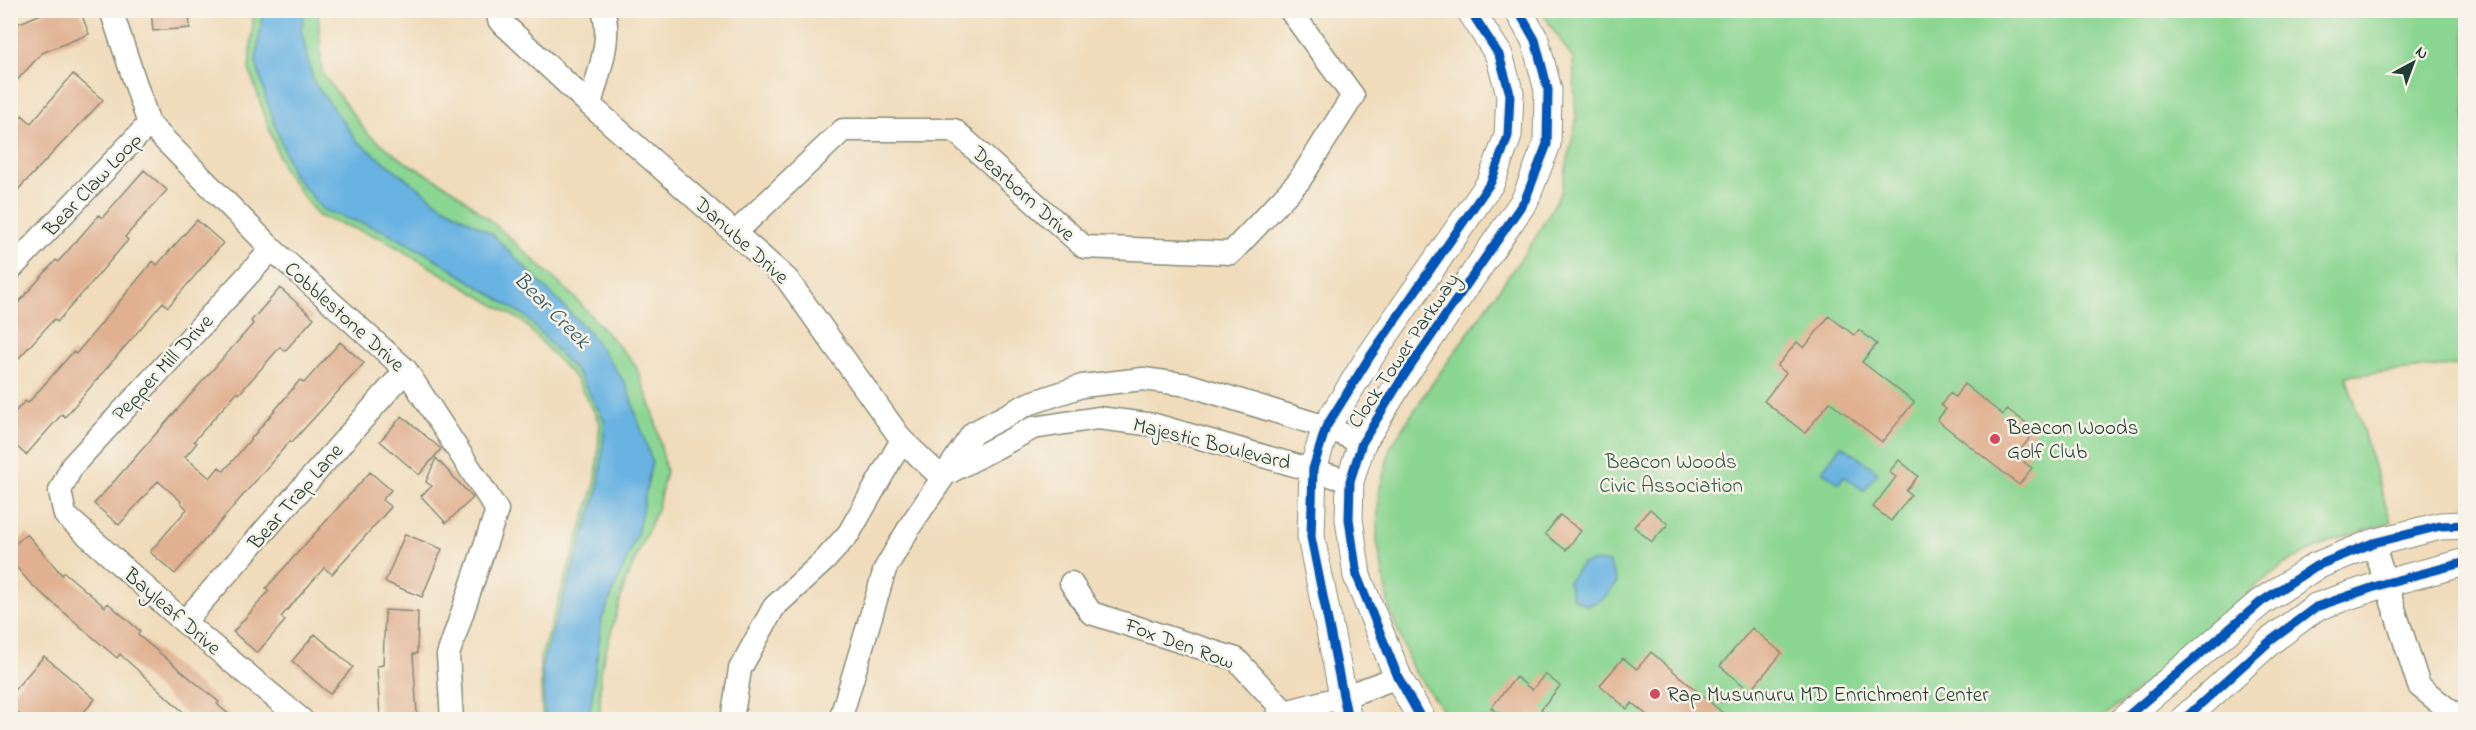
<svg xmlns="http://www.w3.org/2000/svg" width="2476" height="730" viewBox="0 0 2476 730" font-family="'Indie Flower',sans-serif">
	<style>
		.green { fill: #8cd693; stroke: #568a64; stroke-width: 1.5 }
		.water { fill: #69b3e2; stroke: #44788b; stroke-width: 1.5 }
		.building { fill: #e0b090 }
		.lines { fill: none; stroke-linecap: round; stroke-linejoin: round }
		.minor-casing { stroke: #888c78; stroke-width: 25 }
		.tertiary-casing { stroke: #888c78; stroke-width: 29 }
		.minor { stroke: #fff; stroke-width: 22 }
		.tertiary { stroke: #fff; stroke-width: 27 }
		.cycleway-casing { stroke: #f7f3e8; stroke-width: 13 }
		.cycleway { stroke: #0057b8; stroke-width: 9 }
		.poi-dot { fill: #d1495b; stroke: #f7f3e8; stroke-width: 2 }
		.labels { text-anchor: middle; stroke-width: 5; stroke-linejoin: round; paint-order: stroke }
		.street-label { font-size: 21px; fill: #1f3d34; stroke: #f7f3e8 }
		.poi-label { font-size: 21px; fill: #1f3d34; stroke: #f7f3e8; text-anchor: start }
		.park-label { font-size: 21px; fill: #355c47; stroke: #f7f3e8 }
		.water-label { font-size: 22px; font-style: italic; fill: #325a60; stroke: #f7f3e8 }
	</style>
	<rect width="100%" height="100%" fill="#f7f3e8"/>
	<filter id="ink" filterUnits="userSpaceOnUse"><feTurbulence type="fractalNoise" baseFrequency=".0167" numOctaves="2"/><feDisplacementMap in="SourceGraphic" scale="12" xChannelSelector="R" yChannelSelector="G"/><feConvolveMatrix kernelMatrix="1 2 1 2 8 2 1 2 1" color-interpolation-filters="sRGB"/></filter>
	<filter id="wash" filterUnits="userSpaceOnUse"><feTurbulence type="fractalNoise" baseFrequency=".008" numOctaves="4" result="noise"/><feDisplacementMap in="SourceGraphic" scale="24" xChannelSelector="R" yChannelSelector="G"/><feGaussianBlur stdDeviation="1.35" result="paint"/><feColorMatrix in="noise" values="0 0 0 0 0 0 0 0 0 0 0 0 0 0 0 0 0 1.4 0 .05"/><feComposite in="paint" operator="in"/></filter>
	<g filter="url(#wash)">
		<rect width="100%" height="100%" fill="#f0dcbb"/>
		<!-- green -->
		<path class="green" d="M254 11H318L322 73 367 133 407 163 451 188 499 228 575 298 635 364 654 414 666 471 657 510 625 583 600 671V719H542L540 659 596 481 600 422 575 378 522 321 381 238 318 216 283 169 249 69Z
			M1541 11H2465V364L2346 376 2391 522 2331 541 2291 560 2253 588 2167 668 2100 719H1449L1413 670 1389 608 1377 540 1379 492 1391 446 1425 394 1534 240 1561 192 1576 122 1573 59Z"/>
		<!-- water -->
		<path class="water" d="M263 11H305L301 30 313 81 357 141 440 204 492 234 589 332 626 384 652 462 637 534 602 619 589 719H545L542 664 599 487 605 422 579 375 525 316 431 256 384 231 323 210 292 173 266 99 256 61Z
			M1841 445 1878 472 1864 491 1844 476 1839 483 1822 471Z
			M1596 561 1609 563 1617 582 1604 598 1588 606 1573 598 1568 582 1582 564Z"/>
		<g id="blocks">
			<!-- building -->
			<path class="building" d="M51 10H80L89 34 42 53 10 88V31L17 24Z
				M151 10H189L190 28 153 31Z
				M73 74 103 100 10 198V128L22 115 31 123Z
				M144 170 167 190 125 237 128 240 87 288 57 322 54 319 10 368V312L56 260 58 262 99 215 102 218Z
				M197 220 223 243 168 307 163 302 65 417 62 414 26 455 10 441V417L25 401 28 403 73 352 76 354 153 261 157 265Z
				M280 288 314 318 285 351 280 347 239 394 237 392 194 441 197 443 185 457 210 478 219 467 224 471 300 380 304 383 340 342 364 363 292 442 290 441 175 574 150 552 187 509 180 502 181 501 158 481 119 525 94 504 253 324 251 321Z
				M1829 316 1854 335 1859 330 1877 344 1862 362 1914 402 1882 442 1830 402 1805 433 1764 401 1786 373 1777 366 1797 342 1804 348Z
				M1964 384 2003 415 2007 409 2036 430 2021 449 2029 455 2024 462 2032 468 2019 485 1937 420 1946 409 1941 405 1950 393 1955 397Z
				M402 416 441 449 419 475 380 441Z
				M436 458 473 498 446 523 421 496 432 486 426 482Z
				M1899 460 1918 476 1906 491 1911 495 1891 521 1873 507 1896 477 1889 472Z
				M370 472 391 490 382 500 391 507 332 574 324 568 281 617 285 621 257 653 233 632 269 591 266 588Z
				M1650 509 1668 524 1652 542 1634 527Z
				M1560 515 1581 531 1566 550 1545 534Z
				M27 534 62 575 64 572 105 607 108 603 140 631 138 635 219 702 217 704 235 720H192L120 654 117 658 31 584 10 560V548Z
				M405 534 442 549 422 597 385 582Z
				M385 610 418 612 417 654H413L417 714 380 717 377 666 383 665Z
				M1752 628 1782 653 1750 691 1720 666Z
				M315 634 353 667 330 694 292 661Z
				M1651 652 1731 720H1653L1632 703 1627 709 1600 685 1623 658 1637 669Z
				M44 656 95 699 77 720H26L10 707V695Z
				M1545 674 1560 686 1541 709 1554 720H1506L1491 708 1516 677 1532 690Z"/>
		</g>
	</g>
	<g filter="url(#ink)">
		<use href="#blocks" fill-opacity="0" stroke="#888c78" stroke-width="1.5"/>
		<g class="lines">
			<defs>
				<path id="minor" d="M111 10 149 124 272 249 406 370 497 510 448 655 452 720
					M503 10 499 15V20L590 105 787 279 902 440 941 477
					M590 105C597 76 613 40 603 10
					M735 233 843 130H954L1084 247 1231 253 1299 181 1353 96 1290 10
					M272 249 72 466 60 491 65 515 184 622 302 720
					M10 270 149 124
					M948 473 1033 428 1098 418 1155 425 1350 481
					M2373 543 2419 686 2450 711 2466 718
					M1071 583 1091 613 1236 659 1285 712
					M184 622 406 370
					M732 720 740 669 774 607 825 560 849 533 902 440
					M840 720 885 569 912 523 973 433 1028 404 1082 386 1143 379 1189 385 1326 427 1362 443
					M1274 720 1285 712 1343 697 1398 677"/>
				<path id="tertiary" d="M1348 720 1311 537 1313 469 1326 427 1369 358 1491 182 1508 136 1510 94 1499 55 1470 10
					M1422 720 1398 677 1357 576 1349 519 1350 481 1362 443 1401 380 1525 200 1547 144 1548 90 1535 40 1518 10
					M2123 720 2261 602 2316 566 2373 543 2440 526 2466 525
					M2183 720 2269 642 2316 607 2386 583 2466 562"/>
			</defs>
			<!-- minor casing -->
			<use href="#minor" class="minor-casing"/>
			<!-- tertiary casing -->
			<use href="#tertiary" class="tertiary-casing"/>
			<!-- minor -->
			<use href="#minor" class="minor"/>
			<!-- tertiary -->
			<use href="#tertiary" class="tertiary"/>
			<defs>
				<path id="cycleway" d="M1348 720 1311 537 1313 469 1326 427 1369 358 1491 182 1508 136 1510 94 1499 55 1470 10
					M1422 720 1398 677 1357 576 1349 519 1350 481 1362 443 1401 380 1525 200 1547 144 1548 90 1535 40 1518 10
					M2123 720 2261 602 2316 566 2373 543 2440 526 2466 525
					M2183 720 2269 642 2316 607 2386 583 2466 562"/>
			</defs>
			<!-- cycleway casing -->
			<use href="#cycleway" class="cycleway-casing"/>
			<!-- cycleway -->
			<use href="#cycleway" class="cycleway"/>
		</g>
	</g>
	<!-- markers -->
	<g class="poi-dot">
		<circle cx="1995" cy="439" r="6"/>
		<circle cx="1655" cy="694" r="6"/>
	</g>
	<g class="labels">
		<!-- street labels -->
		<g class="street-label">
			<text transform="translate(92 184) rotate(-47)" y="7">Bear Claw Loop</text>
			<text transform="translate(1024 193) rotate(42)" y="7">Dearborn Drive</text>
			<text transform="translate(742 240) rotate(42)" y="7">Danube Drive</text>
			<text transform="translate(345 316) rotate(42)" y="7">Cobblestone Drive</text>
			<text transform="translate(1403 350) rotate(-56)" y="7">Clock Tower Parkway</text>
			<text transform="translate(162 367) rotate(-47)" y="7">Pepper Mill Drive</text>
			<text transform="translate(1212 443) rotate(14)" y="7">Majestic Boulevard</text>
			<text transform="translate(295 496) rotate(-49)" y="7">Bear Trap Lane</text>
			<text transform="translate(173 611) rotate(41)" y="7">Bayleaf Drive</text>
			<text transform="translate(1180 643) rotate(20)" y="7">Fox Den Row</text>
		</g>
		<!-- poi labels -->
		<g class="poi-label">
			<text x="2007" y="434">Beacon Woods<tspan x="2007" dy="24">Golf Club</tspan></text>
			<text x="1667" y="701">Rap Musunuru MD Enrichment Center</text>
		</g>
		<!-- park labels -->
		<g class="park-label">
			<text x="1671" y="468">Beacon Woods<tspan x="1671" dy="24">Civic Association</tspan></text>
		</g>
		<!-- water labels -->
		<g class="water-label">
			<text transform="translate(553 309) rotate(45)" y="8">Bear Creek</text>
		</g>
	</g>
	<!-- margin -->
	<rect width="2476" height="730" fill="none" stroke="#f7f3e8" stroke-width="36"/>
	<!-- north arrow -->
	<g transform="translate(2413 63) rotate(41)" stroke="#f7f3e8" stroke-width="4.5" paint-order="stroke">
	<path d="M0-4.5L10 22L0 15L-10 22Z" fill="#1f3d34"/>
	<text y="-9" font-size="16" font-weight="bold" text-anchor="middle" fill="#1f3d34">N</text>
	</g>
</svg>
